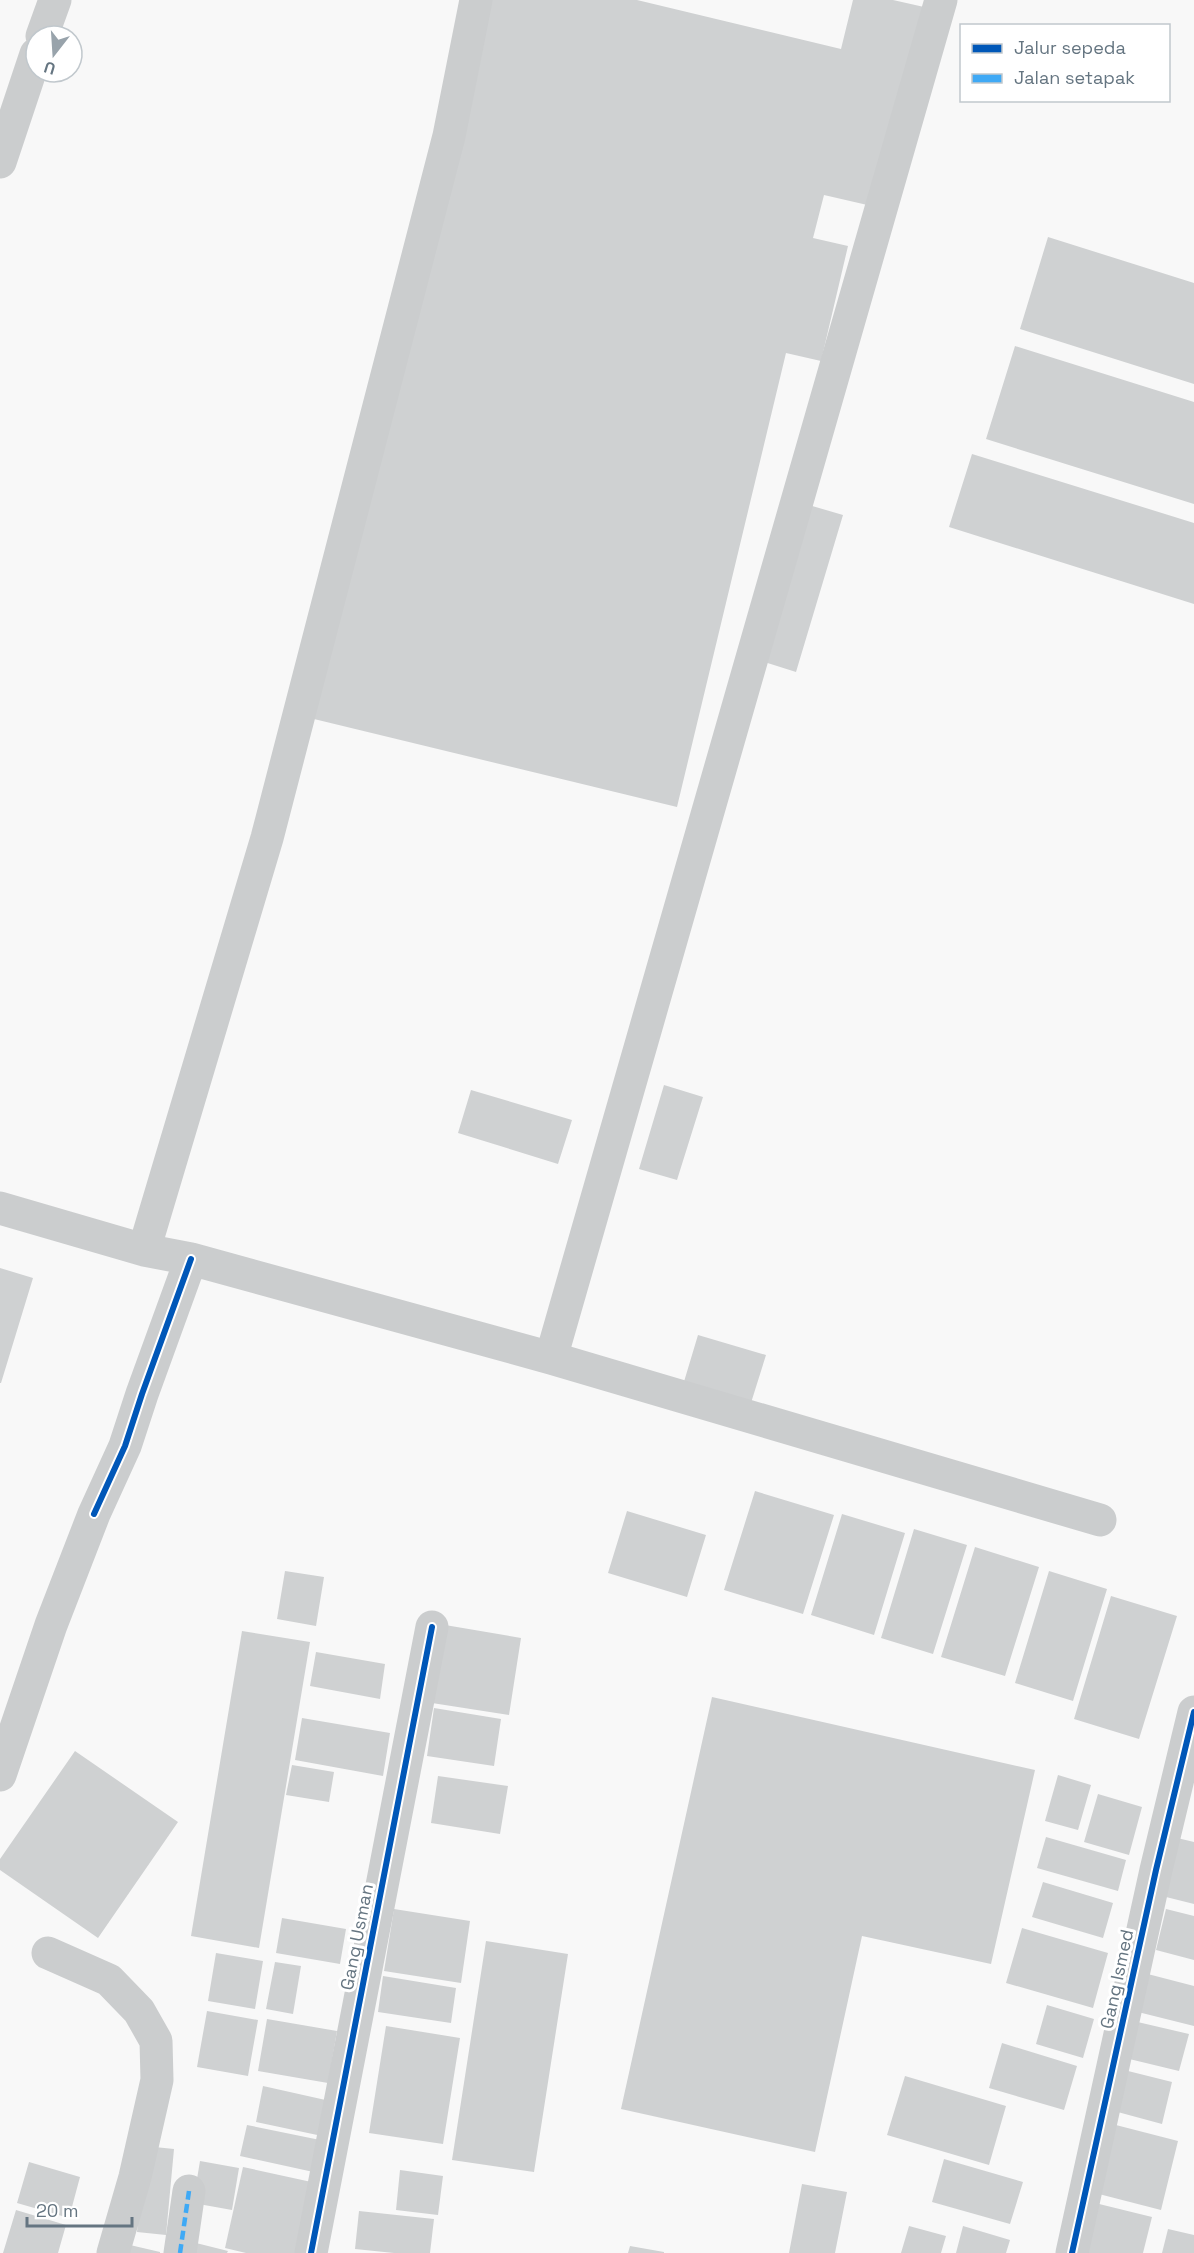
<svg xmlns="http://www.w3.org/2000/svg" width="1194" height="2253" viewBox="0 0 1194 2253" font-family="'Space Grotesk',sans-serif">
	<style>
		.building { fill: #cfd1d2 }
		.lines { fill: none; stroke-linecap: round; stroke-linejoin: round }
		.minor { stroke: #cbcdce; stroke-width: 33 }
		.quiet { stroke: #3fa9f5; stroke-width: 4.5; stroke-dasharray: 9 4.5; stroke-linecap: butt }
		.cycleway-casing { stroke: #fff; stroke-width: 10 }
		.cycleway { stroke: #0057b8; stroke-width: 6 }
		.labels { text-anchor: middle; stroke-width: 6; stroke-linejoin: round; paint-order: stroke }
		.street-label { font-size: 18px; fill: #657581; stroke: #fff }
	</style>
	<rect width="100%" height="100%" fill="#f8f8f8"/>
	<!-- building -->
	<path class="building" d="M487 0H637L841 49 853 0H893L924 7 876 207 824 195 813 238 848 246 821 361 786 353 677 807 314 719Z
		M1048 237 1194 283V384L1020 329Z
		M1015 346 1194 402V504L986 439Z
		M972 454 1194 523V604L949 527Z
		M802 503 843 515 796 672 755 659Z
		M664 1085 703 1097 677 1180 639 1169Z
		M471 1090 572 1120 558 1164 458 1133Z
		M0 1268 33 1278 1 1383H0Z
		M698 1335 766 1355 750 1406 683 1385Z
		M755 1491 834 1515 803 1614 724 1590Z
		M627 1511 706 1535 687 1597 608 1573Z
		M842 1514 905 1533 874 1635 811 1615Z
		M914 1529 967 1545 933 1654 881 1638Z
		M975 1547 1039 1567 1005 1676 941 1657Z
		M285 1571 324 1577 316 1626 277 1619Z
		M1049 1571 1107 1589 1073 1701 1015 1683Z
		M1111 1596 1177 1616 1139 1739 1074 1719Z
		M445 1625 521 1638 509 1715 432 1703Z
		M242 1631 310 1642 259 1948 191 1936Z
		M316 1652 385 1664 380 1699 310 1686Z
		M712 1697 1035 1770 991 1964 862 1936 815 2152 621 2109Z
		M434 1708 501 1719 494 1766 427 1756Z
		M302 1718 390 1733 383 1776 295 1760Z
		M75 1751 178 1822 98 1938 0 1870V1859Z
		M292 1765 334 1772 329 1802 286 1795Z
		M1058 1775 1091 1785 1078 1830 1045 1821Z
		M438 1776 508 1786 500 1834 431 1823Z
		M1098 1794 1142 1807 1129 1855 1084 1842Z
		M1169 1836 1194 1842V1904L1154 1894Z
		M1046 1837 1126 1860 1118 1891 1037 1868Z
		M1043 1882 1113 1903 1103 1938 1032 1917Z
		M394 1909 470 1921 461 1983 384 1971Z
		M1166 1909 1194 1916V1960L1156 1950Z
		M282 1918 346 1929 340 1964 276 1953Z
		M1022 1928 1108 1953 1093 2008 1006 1983Z
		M486 1941 568 1954 534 2172 452 2160Z
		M216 1953 263 1961 255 2009 208 2001Z
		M275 1962 301 1966 293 2014 266 2009Z
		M1140 1972 1194 1986V2026L1130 2010Z
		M383 1976 456 1988 451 2023 378 2012Z
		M1047 2005 1094 2019 1083 2058 1036 2044Z
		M207 2011 258 2020 248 2076 197 2067Z
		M267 2019 337 2031 328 2083 258 2071Z
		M1129 2020 1189 2034 1179 2071 1121 2057Z
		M386 2026 460 2038 443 2144 369 2133Z
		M1002 2043 1077 2066 1064 2110 989 2088Z
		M1124 2070 1172 2082 1162 2124 1114 2111Z
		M905 2076 1006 2106 989 2165 887 2135Z
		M263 2086 330 2101 322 2136 256 2122Z
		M1112 2124 1178 2141 1161 2210 1095 2193Z
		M247 2125 325 2141 318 2173 240 2156Z
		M145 2146 174 2149 166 2235 137 2232Z
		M944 2159 1023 2182 1010 2224 932 2202Z
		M200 2161 239 2168 232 2210 193 2203Z
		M29 2162 80 2177 69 2218 17 2203Z
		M243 2167 316 2183 301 2253H246L225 2248Z
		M400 2170 443 2176 438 2215 396 2210Z
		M802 2184 847 2192 835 2253H789Z
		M1091 2202 1152 2217 1143 2253H1079Z
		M16 2210 66 2225 58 2253H3Z
		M359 2211 434 2219 430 2253H394L355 2249Z
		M909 2226 946 2236 941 2253H901Z
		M963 2226 1010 2240 1006 2253H956Z
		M1168 2229 1194 2235V2253H1162Z
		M192 2242 228 2251 227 2253H189Z
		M130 2245 160 2252V2253H128Z
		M630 2246 664 2252V2253H628Z"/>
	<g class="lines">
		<!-- minor -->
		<path class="minor" d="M42 36 55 0
			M0 162 36 54
			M0 1208 144 1250 191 1259 551 1358 1100 1520
			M144 1250 267 838 449 136 476 0
			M551 1358 941 0
			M0 1775 51 1625 94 1514 125 1446 142 1394 191 1259
			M48 1953 109 1980 139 2011 156 2041 157 2080 135 2177 113 2253
			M180 2253 189 2191
			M311 2253 432 1627
			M1072 2253 1156 1870 1194 1712"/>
		<!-- quiet -->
		<path class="quiet" d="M180 2253 189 2191"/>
		<defs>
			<path id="cycleway" d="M94 1514 125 1446 142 1394 191 1259
				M311 2253 432 1627
				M1072 2253 1156 1870 1194 1712"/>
		</defs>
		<!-- cycleway casing -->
		<use href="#cycleway" class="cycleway-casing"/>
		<!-- cycleway -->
		<use href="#cycleway" class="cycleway"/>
	</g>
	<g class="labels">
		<!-- street labels -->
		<g class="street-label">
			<text transform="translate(357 1937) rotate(-79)" y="6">Gang Usman</text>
			<text transform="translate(1117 1979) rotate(-78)" y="6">Gang Ismed</text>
		</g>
	</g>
	<!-- legend -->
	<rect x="960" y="24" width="210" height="78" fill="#ffffff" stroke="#c1c8cd" stroke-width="1.5"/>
	<rect x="972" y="44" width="30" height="9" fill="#0057b8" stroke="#c1c8cd" stroke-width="1.5"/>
	<text x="1014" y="54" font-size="18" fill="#657581">Jalur sepeda</text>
	<rect x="972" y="74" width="30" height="9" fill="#3fa9f5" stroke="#c1c8cd" stroke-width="1.5"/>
	<text x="1014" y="84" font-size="18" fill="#657581">Jalan setapak</text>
	<!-- north arrow -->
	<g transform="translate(54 54) rotate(197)"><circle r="28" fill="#ffffff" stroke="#c1c8cd" stroke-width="1.5"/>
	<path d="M0-4.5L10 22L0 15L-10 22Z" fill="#98a3ab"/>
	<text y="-9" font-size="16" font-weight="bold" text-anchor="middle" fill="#657581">U</text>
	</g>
	<!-- scale -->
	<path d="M27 2217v9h105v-9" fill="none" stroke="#657581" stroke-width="3"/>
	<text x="36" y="2217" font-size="18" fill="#657581" stroke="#ffffff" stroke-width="4.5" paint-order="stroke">20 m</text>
</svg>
